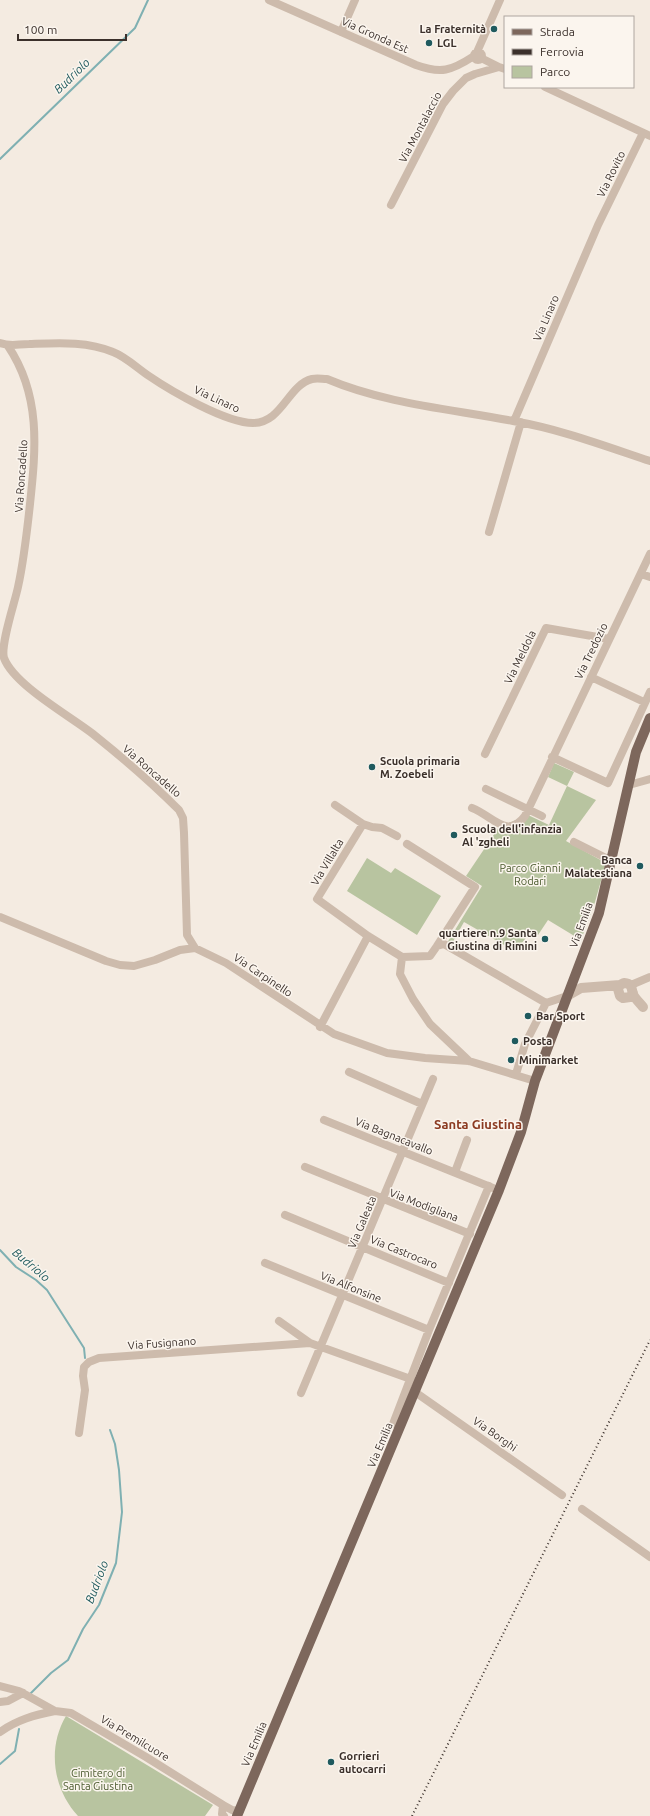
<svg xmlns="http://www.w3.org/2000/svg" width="650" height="1816" viewBox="0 0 650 1816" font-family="Ubuntu,sans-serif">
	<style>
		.green { fill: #b8c4a0 }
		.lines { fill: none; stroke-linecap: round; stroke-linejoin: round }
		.stream { stroke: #7fb0b2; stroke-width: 2 }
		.minor { stroke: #cdbbac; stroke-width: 8 }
		.tertiary { stroke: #cdbbac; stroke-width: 10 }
		.primary { stroke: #7d675c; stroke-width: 10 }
		.rail { stroke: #3b302b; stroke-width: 2; stroke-dasharray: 1 3; stroke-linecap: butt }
		.poi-dot { fill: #1f5a5e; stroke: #fbf5ee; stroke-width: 1.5 }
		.labels { text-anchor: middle; stroke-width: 3; stroke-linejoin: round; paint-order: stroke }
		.poi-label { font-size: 11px; font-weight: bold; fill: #3b302b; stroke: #fbf5ee; text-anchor: start }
		.street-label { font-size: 11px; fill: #3b302b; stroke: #fbf5ee }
		.park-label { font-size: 11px; fill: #4a5a2e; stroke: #fbf5ee }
		.water-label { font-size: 12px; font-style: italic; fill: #1f5a5e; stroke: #fbf5ee }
		.quarter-label { font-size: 13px; font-weight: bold; fill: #8c3b22; stroke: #fbf5ee }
	</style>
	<rect width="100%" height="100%" fill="#f4ebe1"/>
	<!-- green -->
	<path class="green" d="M554 763 574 772 567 786 596 800 566 841 606 863 595 902 581 940 548 920 538 935 531 932 515 951 464 922 451 945 447 943 482 886 466 876 499 827 528 815 549 825 567 786 548 777Z
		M367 858 391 873 395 868 441 896 417 935 347 891Z
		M66 1716 213 1805 205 1816H78C53 1789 47 1748 66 1716Z"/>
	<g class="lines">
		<!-- stream -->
		<path class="stream" d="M0 159 135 28 148 0
			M0 1250 16 1267 36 1280 47 1290 84 1348 85 1358
			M31 1693 51 1673 68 1660 83 1629 99 1605 116 1563 122 1512 119 1470 115 1444 110 1430
			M0 1764 15 1751 19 1729"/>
		<!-- minor -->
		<path class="minor" d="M269 0 416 65C441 74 451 71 474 56
			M341 32 355 0
			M477 52 500 0
			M474 56a4 4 0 1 1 8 0a4 4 0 1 1-8 0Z
			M481 58 499 67
			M545 87 650 136
			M391 205 443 104 453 91 466 78 475 74 499 67 505 69
			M0 343C11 347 18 344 29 344 58 343 87 341 113 352 126 357 137 368 149 376 171 391 226 423 253 423 282 423 288 385 312 379 317 378 322 379 327 379 386 404 451 409 513 421 560 429 605 446 650 461
			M8 346C41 395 36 448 30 504 27 532 24 560 18 587 15 602 0 645 4 658 14 685 70 716 93 734 123 758 152 783 179 810L183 818 184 833 187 935 195 948
			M514 421 598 225 643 133
			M489 532 521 422
			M641 574 650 577
			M591 677 644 702
			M485 754 546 628 609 639
			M552 757 608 783 650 692
			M629 785 650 779
			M486 789 542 816
			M335 805 363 824 317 899 368 936 402 957
			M472 808C493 816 507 840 525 816L650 554
			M363 824 372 827 382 828 397 836
			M574 842 612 861
			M407 844 475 887 437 946
			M0 917 106 961 120 965 134 966 155 960 180 950 195 948 226 963 334 1034 387 1053 425 1058 469 1061 535 1081
			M402 957 430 956 437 946 444 944 546 1003
			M402 957 400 974 413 999 430 1024 469 1061
			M631 985 650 977
			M320 1027 368 936
			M349 1072 422 1104
			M516 1074 525 1044 546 1003 567 996
			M324 1120 493 1188
			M305 1167 470 1234
			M455 1172 467 1140
			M285 1215 449 1283
			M265 1263 429 1330
			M279 1321 310 1343
			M415 1392 562 1495
			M301 1393 433 1079
			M393 1424 429 1330 489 1186
			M79 1433 85 1390 83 1376 84 1367 89 1362 99 1358 310 1343 419 1382
			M582 1509 650 1557
			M0 1686 19 1691 55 1711 71 1713 146 1757 223 1805 222 1814 224 1816
			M0 1702 8 1701 23 1693
			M0 1732C17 1720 34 1715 55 1711
			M223 1805 232 1810 239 1811"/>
		<!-- tertiary -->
		<path class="tertiary" d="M633 993 630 997 623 998 620 996 618 989 620 985 624 983C633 984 631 988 633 994 635 999 640 1003 643 1007
			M567 996 581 988 620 985"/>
		<!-- primary -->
		<path class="primary" d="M237 1816 499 1190 521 1132 535 1081 599 913 636 752 650 718"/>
		<!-- rail -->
		<path class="rail" d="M412 1816 650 1340"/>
	</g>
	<!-- markers -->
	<g class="poi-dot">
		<circle cx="494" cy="29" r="4"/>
		<circle cx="429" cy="43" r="4"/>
		<circle cx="372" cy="767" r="4"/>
		<circle cx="454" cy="835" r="4"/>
		<circle cx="640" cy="866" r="4"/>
		<circle cx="545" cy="939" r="4"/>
		<circle cx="528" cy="1016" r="4"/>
		<circle cx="515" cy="1041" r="4"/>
		<circle cx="511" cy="1060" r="4"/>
		<circle cx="331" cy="1762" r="4"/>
	</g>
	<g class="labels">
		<!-- poi labels -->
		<g class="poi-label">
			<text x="486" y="33" text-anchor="end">La Fraternità</text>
			<text x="437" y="47">LGL</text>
			<text x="380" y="765">Scuola primaria<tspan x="380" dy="13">M. Zoebeli</tspan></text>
			<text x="462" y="833">Scuola dell'infanzia<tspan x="462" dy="13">Al 'zgheli</tspan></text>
			<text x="632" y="864" text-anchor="end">Banca<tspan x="632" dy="13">Malatestiana</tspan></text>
			<text x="537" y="937" text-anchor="end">quartiere n.9 Santa<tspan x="537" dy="13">Giustina di Rimini</tspan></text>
			<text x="536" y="1020">Bar Sport</text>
			<text x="523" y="1045">Posta</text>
			<text x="519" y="1064">Minimarket</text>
			<text x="339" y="1760">Gorrieri<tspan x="339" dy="13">autocarri</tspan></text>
		</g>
		<!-- street labels -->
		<g class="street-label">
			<text transform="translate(375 35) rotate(24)" y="4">Via Gronda Est</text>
			<text transform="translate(420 127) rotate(-62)" y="4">Via Montalaccio</text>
			<text transform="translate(611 174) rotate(-64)" y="4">Via Rovito</text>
			<text transform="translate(546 318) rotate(-67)" y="4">Via Linaro</text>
			<text transform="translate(217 399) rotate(25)" y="4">Via Linaro</text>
			<text transform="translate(21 476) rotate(-86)" y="4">Via Roncadello</text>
			<text transform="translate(591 651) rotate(-64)" y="4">Via Tredozio</text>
			<text transform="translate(520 657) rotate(-64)" y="4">Via Meldola</text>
			<text transform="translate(152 771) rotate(41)" y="4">Via Roncadello</text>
			<text transform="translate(327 862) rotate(-59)" y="4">Via Villalta</text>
			<text transform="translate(581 925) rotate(-70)" y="4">Via Emilia</text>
			<text transform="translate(263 975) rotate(34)" y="4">Via Carpinello</text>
			<text transform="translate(394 1136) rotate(22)" y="4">Via Bagnacavallo</text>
			<text transform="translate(424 1205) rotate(21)" y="4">Via Modigliana</text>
			<text transform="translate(362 1222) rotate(-67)" y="4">Via Galeata</text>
			<text transform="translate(404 1252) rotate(22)" y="4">Via Castrocaro</text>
			<text transform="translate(351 1287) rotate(22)" y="4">Via Alfonsine</text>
			<text transform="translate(162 1343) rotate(-4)" y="4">Via Fusignano</text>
			<text transform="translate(495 1434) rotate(35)" y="4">Via Borghi</text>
			<text transform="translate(380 1445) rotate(-67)" y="4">Via Emilia</text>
			<text transform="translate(135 1738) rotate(31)" y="4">Via Premilcuore</text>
			<text transform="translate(254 1744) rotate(-67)" y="4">Via Emilia</text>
		</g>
		<!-- park labels -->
		<g class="park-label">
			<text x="530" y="872">Parco Gianni<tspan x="530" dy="13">Rodari</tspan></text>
			<text x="98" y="1777">Cimitero di<tspan x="98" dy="13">Santa Giustina</tspan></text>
		</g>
		<!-- water labels -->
		<g class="water-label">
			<text transform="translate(72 76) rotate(-44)" y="4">Budriolo</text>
			<text transform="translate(31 1265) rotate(40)" y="4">Budriolo</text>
			<text transform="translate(97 1582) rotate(-69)" y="4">Budriolo</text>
		</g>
		<!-- quarter labels -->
		<g class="quarter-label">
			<text x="478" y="1129">Santa Giustina</text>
		</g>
	</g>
	<!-- legend -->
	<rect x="504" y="16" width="130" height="72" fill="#fbf5ee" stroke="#aea6a0"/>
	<rect x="512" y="29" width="20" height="6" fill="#7d675c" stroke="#aea6a0"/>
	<text x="540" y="36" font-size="12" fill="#3b302b">Strada</text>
	<rect x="512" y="49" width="20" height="6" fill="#3b302b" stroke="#aea6a0"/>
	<text x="540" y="56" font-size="12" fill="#3b302b">Ferrovia</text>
	<rect x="512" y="66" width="20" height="12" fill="#b8c4a0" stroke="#aea6a0"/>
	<text x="540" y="76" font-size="12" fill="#3b302b">Parco</text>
	<!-- scale -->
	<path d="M18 34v6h108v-6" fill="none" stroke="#3b302b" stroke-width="2"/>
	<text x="24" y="34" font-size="12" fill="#3b302b" stroke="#fbf5ee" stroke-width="3" paint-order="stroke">100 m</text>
</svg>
